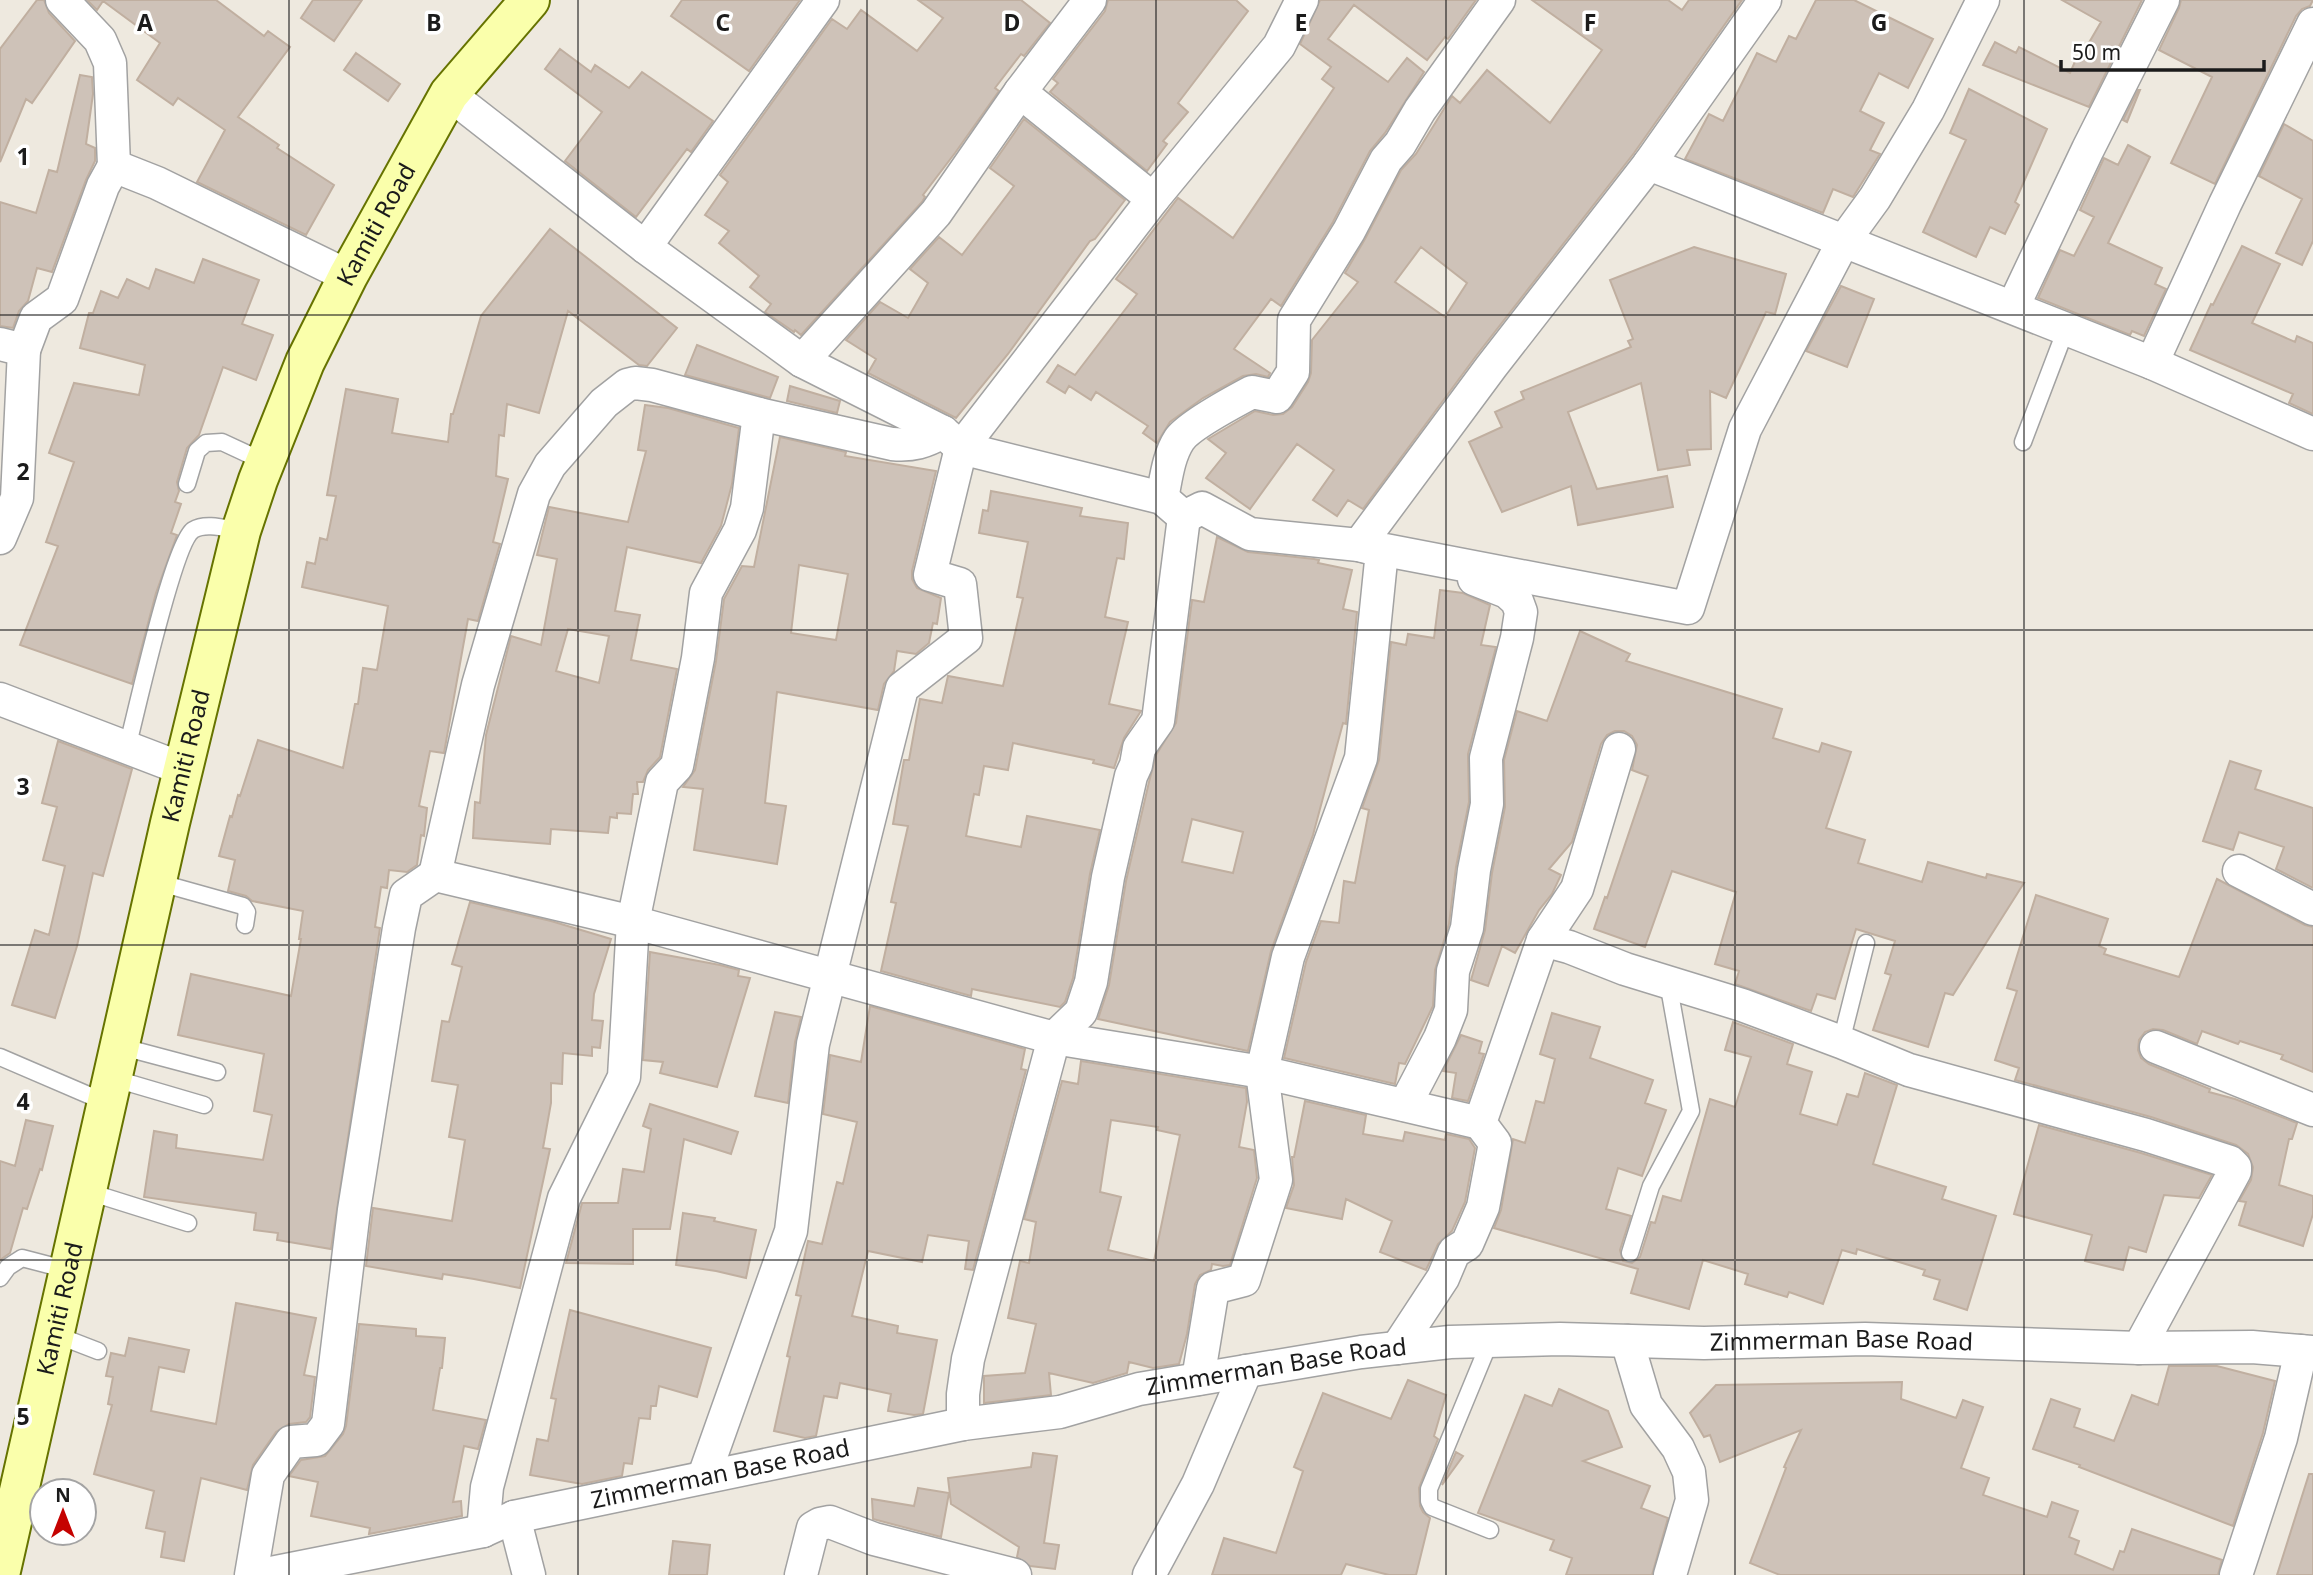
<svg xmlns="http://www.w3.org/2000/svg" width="2313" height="1575" viewBox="0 0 2313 1575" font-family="'Noto Sans',sans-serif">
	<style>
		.building { fill: #cec2b8; stroke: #c0afa0; stroke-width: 2; fill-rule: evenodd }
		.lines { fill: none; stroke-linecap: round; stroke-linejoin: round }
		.lane-casing { stroke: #a2a2a2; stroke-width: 19 }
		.street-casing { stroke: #a2a2a2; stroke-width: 35 }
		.secondary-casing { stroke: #667300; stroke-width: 42 }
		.lane { stroke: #fff; stroke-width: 16 }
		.street { stroke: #fff; stroke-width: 32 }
		.secondary { stroke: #faffab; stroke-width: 38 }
		.grid { fill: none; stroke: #1b1b1b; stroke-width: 2; stroke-opacity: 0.55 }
		.labels { text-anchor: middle; stroke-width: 7; stroke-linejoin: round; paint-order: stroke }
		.street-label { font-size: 24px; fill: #1b1b1b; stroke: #fff }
		.grid-label { font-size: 23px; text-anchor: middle; font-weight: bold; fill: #1b1b1b; stroke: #fff; stroke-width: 7; stroke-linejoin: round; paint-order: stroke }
	</style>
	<rect width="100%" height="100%" fill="#eee9df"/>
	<!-- building -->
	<path class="building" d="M37 0H44L49 13 75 41 32 103 26 99 0 162V49Z
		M87 0H216L264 36 268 31 290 47 238 117 279 145 277 148 334 185 306 235 197 182 225 130 178 98 173 105 137 80 160 43 103 1 97 10Z
		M313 0H362L334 41 301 18Z
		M682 0H800L749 71 671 16Z
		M918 0H1021L1050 23 1024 56 1021 54 995 88 999 91 955 153 923 195 925 197 922 202 801 335 795 330 794 332 765 312 771 304 750 287 759 276 719 243 729 231 705 215 728 182 720 175 832 19 847 29 861 10 917 51 943 18Z
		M1108 0H1236L1248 11 1178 103 1188 112 1163 141 1167 144 1147 171 1050 92 1058 83 1053 79 1105 11Z
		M1320 0H1476L1448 39 1445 37 1427 60 1354 5 1328 39 1388 82 1407 58 1424 72 1385 133 1370 151 1333 222 1281 306 1271 299 1234 349 1270 373 1268 377 1256 374 1243 376 1203 398 1170 422 1157 443 1143 433 1148 426 1096 392 1091 400 1069 386 1065 393 1047 382 1058 365 1075 375 1137 294 1116 279 1178 198 1233 238 1334 88 1322 79 1331 67 1300 44Z
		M1532 0H1668L1682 10 1689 0H1742L1634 153 1476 356 1363 509 1348 500 1337 516 1313 500 1334 470 1297 444 1250 509 1206 478 1226 453 1208 439 1255 411 1273 415 1283 414 1292 407 1308 382 1311 373 1312 340 1358 282 1345 273 1365 239 1401 170 1416 154 1452 96 1460 103 1487 70 1550 123 1602 50ZM1421 247 1467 283 1445 317 1395 282Z
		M1816 0H1854L1933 39 1908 88 1879 73 1860 111 1884 123 1870 150 1880 154 1853 197 1833 189 1823 213 1685 159 1709 114 1723 121 1757 53 1776 62 1789 36 1796 39Z
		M2062 0H2142L2089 107 1983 65 1995 42 2016 53 2019 47 2070 73 2077 57 2080 58 2101 22Z
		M2181 0H2313L2310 6 2302 9 2296 16 2215 184 2171 163 2212 77 2159 50 2179 8Z
		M560 49 591 72 595 65 629 88 642 72 713 121 691 152 687 149 636 217 565 161 602 112 545 69Z
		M356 53 400 84 388 101 344 70Z
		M80 75 92 77 93 94 86 144 95 148V161L86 180 52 272 37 268 28 301 19 311 13 328 0 326V202L36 213 49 170 57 172Z
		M1969 89 2047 129 2015 202 2019 205 2005 234 1990 227 1976 257 1923 232 1966 140 1950 133Z
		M2138 90H2140L2127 122 2123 120Z
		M1024 119 1125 200 1095 239 1090 241 1008 354 956 418 868 373 876 359 846 340 880 302 908 318 928 283 910 269 939 237 962 255 1014 186 990 168Z
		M2284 124 2313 141V241L2302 265 2276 253 2302 199 2259 176Z
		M2128 145 2150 157 2108 243 2162 268 2155 284 2166 289 2144 336 2132 331 2130 335 2038 298 2060 250 2074 256 2094 217 2080 210 2104 158 2118 165Z
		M550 229 677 328 647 366 639 365 568 311 539 413 507 404 504 436 499 435 496 476 508 479 493 542 500 544 478 621 468 619 444 753 430 751 419 806 427 808 424 836 421 835 417 865 407 872 389 870 387 888 381 887 375 927 380 928 331 1249 277 1240 278 1233 254 1230 256 1213 144 1197 154 1131 177 1135 176 1148 263 1160 272 1115 254 1111 264 1054 178 1035 191 974 291 996 301 939H299L303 911 252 901 246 896 228 891 235 860 219 856 230 816 232 817 238 795 240 796 258 740 343 768 355 704H358L363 668 377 670 388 606 302 587 307 562 315 564 320 538 327 540 336 496 327 495 346 389 398 399 392 433 448 442 451 414H453L481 316Z
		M2242 246 2280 264 2252 323 2295 342 2297 336 2313 343V414L2289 403 2293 394 2190 350 2211 304 2213 305Z
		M1694 247 1786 274 1775 314 1766 312 1726 398 1710 391 1711 449 1687 450 1690 465 1658 470 1641 383 1568 412 1597 489 1667 476 1673 507 1578 525 1571 486 1502 512 1469 442 1502 427 1495 412 1524 399 1521 392 1631 347 1628 341 1633 339 1610 280Z
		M203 259 259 280 242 324 273 335 256 380 223 367 199 435 187 448 177 482 179 491 175 502 181 504 171 533 177 535 156 593 132 684 20 645 58 546 46 542 74 462 49 453 74 383 139 395 145 365 80 348 89 313H93L101 291 118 298 127 279 149 289 156 269 194 283Z
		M1841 286 1874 299 1847 367 1806 351Z
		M697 345 778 377 770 398 685 375Z
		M790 386 840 401 837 413 787 401Z
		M645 405 668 408 739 428 732 484 721 526 701 563 627 547 615 611 640 615 631 660 677 669 660 757 648 770 643 782H637L638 794H633L631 814 617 813V818L610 817 608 833 551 829 550 844 473 838 475 802 480 803 486 735 511 636 541 645 557 559 537 555 549 507 628 522 646 451 638 450ZM568 629 609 636 599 683 556 671Z
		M780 437 846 452 845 456 936 471 912 571V579L917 588 941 598 937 624 933 623 929 643 916 654 897 651 894 671 884 684 878 710 777 692 765 803 786 806 777 864 694 850 703 789 683 787 695 770 716 661 724 599 742 566 754 567ZM799 565 848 574 836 640 791 633Z
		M991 491 1082 508 1080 516 1128 523 1124 559 1117 558 1105 617 1128 622 1109 704 1141 711 1124 738 1114 768 1093 763 1094 760 1013 743 1008 770 984 766 979 795 974 794 966 836 1021 847 1027 816 1100 830 1090 874 1073 978 1065 1002 1060 1007 972 989 971 996 881 971 896 903 891 902 908 826 893 824 904 760H909L920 699 942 703 948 676 1003 686 1023 598 1017 597 1028 542 979 533 983 510 988 511Z
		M1217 537 1248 552 1314 559 1319 560 1318 563 1352 570 1343 609 1357 612 1346 724 1343 723 1313 835 1271 951 1248 1051 1098 1019 1109 985 1126 881 1149 782 1156 755 1176 723 1192 600 1204 602ZM1192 819 1243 832 1233 873 1182 862Z
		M1440 590 1463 593 1490 605 1481 645 1496 647 1468 754 1469 802 1456 867 1449 924 1435 970 1433 1006 1405 1064 1399 1063 1395 1084 1284 1058 1306 962 1321 921 1339 923 1344 881 1355 883 1369 810 1362 808 1379 760 1391 642 1406 645 1408 634 1434 638Z
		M1580 631 1630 654 1626 661 1782 709 1773 738 1819 752 1822 743 1851 752 1826 828 1865 840 1858 863 1922 882 1928 862 1986 878 1987 874 2024 883 1953 995 1945 993 1928 1047 1873 1030 1891 975 1885 973 1895 941 1856 929 1835 999 1817 994 1811 1011 1735 984 1739 971 1715 964 1736 892 1672 871 1645 947 1594 929 1605 897 1607 898 1648 776 1632 770 1637 745 1632 736 1624 731H1615L1607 735 1601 744 1572 842 1549 869 1561 875 1552 894 1539 910 1515 953 1502 946 1488 986 1471 980 1485 930 1492 873 1505 807 1504 760 1517 711 1547 721Z
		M58 741 132 769 103 876 93 873 77 946 55 1018 12 1005 35 930 49 935 65 866 43 860 57 807 42 803Z
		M2230 761 2261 771 2255 789 2313 808V888L2276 869 2284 847 2239 832 2233 850 2203 841Z
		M2217 879 2305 925 2313 927V1072L2281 1059 2283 1055 2240 1041 2238 1044 2202 1031 2197 1044 2163 1030 2153 1029 2145 1032 2139 1040 2138 1050 2141 1058 2149 1064 2210 1089 2209 1092 2235 1099 2297 1123 2292 1139H2289L2279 1185 2313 1196V1214L2303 1246 2239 1225 2246 1202 2239 1201 2251 1180 2253 1167 2248 1154 2236 1145 2151 1117 2015 1080 2019 1068 1995 1060 2017 991 2007 988 2036 895 2108 919 2099 946 2106 949 2104 954 2179 977Z
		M470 902 551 921 611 939 594 994 592 1020 603 1021 600 1048 592 1047V1056L563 1053 562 1084 551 1083V1103L543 1148 550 1149 520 1288 474 1279 443 1274 442 1279 366 1266 373 1208 452 1221 465 1140 449 1137 458 1085 432 1081 442 1021 449 1022 462 967 452 964Z
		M650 952 720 965 739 970 738 976 750 978 717 1087 660 1073 663 1062 643 1060Z
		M870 1006 1025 1049 1021 1069 1026 1070 973 1270 965 1269 969 1241 928 1235 922 1262 868 1251 852 1316 898 1326 897 1333 937 1340 923 1414 914 1415 888 1411 891 1394 840 1383 837 1398 824 1396 816 1436 805 1438 774 1431 790 1357 787 1356 801 1296 796 1295 808 1241 822 1244 837 1182 843 1184 857 1122 823 1114 830 1055 861 1062Z
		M775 1012 801 1017 795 1042 788 1103 755 1096Z
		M1552 1013 1600 1027 1590 1058 1653 1080 1645 1103 1666 1110 1642 1176 1618 1168 1606 1209 1631 1216 1620 1250 1623 1261 1632 1263 1640 1257 1651 1222 1655 1223 1663 1196 1681 1201 1710 1099 1735 1107 1751 1057 1725 1050 1733 1022 1793 1044 1787 1064 1812 1072 1800 1114 1837 1125 1847 1094 1858 1097 1865 1073 1897 1085 1873 1164 1946 1187 1942 1199 1996 1216 1967 1310 1934 1299 1940 1280 1923 1275 1925 1270 1857 1249 1856 1254 1842 1250 1823 1304 1789 1292 1787 1297 1745 1284 1748 1274 1703 1260 1689 1309 1631 1293 1638 1269 1494 1228 1501 1210 1513 1139 1525 1143 1536 1101 1544 1103 1555 1059 1540 1054Z
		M1461 1035 1482 1042 1479 1053 1484 1054 1468 1101 1452 1098 1456 1073 1443 1071Z
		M1081 1061 1246 1088 1247 1102 1239 1147 1254 1150 1257 1178 1230 1265 1223 1266 1212 1264 1211 1270 1200 1275 1195 1284 1187 1334 1179 1364 1153 1368 1129 1362 1127 1373 1093 1383 1049 1373 1051 1395 984 1403V1376L1025 1373 1036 1324 1008 1318 1020 1261 1029 1263 1036 1222 1024 1219 1062 1081 1078 1084ZM1111 1120 1158 1127 1157 1130 1180 1135 1154 1261 1108 1250 1121 1197 1100 1192Z
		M1305 1101 1366 1115 1363 1134 1403 1141 1405 1132 1445 1140 1446 1134 1469 1139 1475 1148 1465 1202 1452 1231 1438 1244 1426 1270 1380 1252 1392 1221 1346 1199 1342 1219 1286 1208 1294 1185 1292 1157H1294Z
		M650 1104 738 1132 731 1154 684 1139 670 1229H633V1264L566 1263 582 1203H618L623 1169 644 1172 651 1129 643 1126Z
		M26 1120 53 1126 42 1170 40 1169 27 1209 23 1208 10 1253 0 1260V1161L15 1166Z
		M2039 1125 2141 1153 2212 1175 2199 1198 2164 1195 2146 1252 2129 1247 2123 1270 2085 1261 2092 1235 2014 1214Z
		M683 1213 715 1218 714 1221 756 1230 746 1278 716 1271 676 1265Z
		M236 1303 316 1318 304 1375 315 1377 310 1417 306 1422 289 1424 276 1432 253 1465 247 1490 201 1478 184 1561 161 1557 165 1532 146 1528 154 1491 94 1474 112 1405 108 1404 113 1377 106 1376 111 1353 125 1356 129 1338 189 1350 184 1372 159 1367 151 1411 216 1424Z
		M570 1310 711 1348 697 1397 659 1386 656 1406H651L650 1419 639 1418 632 1464 624 1463 622 1476 582 1484 530 1475 537 1439 548 1441 556 1399 551 1398Z
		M359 1324 416 1329V1336L445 1338 442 1368H440L433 1410 486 1420 478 1449 464 1446 453 1502 461 1501 462 1516 369 1534 370 1528 311 1516 318 1482 289 1476 301 1460 325 1456 343 1434 346 1426Z
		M2169 1366H2217L2275 1381 2263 1433 2233 1526 2079 1467 2080 1465 2033 1449 2051 1399 2080 1409 2074 1427 2114 1441 2132 1395 2158 1405Z
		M1408 1380 1446 1395 1434 1436 1438 1439 1419 1488 1420 1506 1423 1512 1430 1518 1416 1575H1389L1346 1564 1341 1575H1212L1224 1538 1276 1553 1303 1471 1294 1467 1323 1393 1391 1419Z
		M1902 1382 1901 1399 1956 1418 1963 1400 1983 1407 1961 1468 1989 1478 1983 1495 2047 1517 2052 1502 2078 1511 2069 1537 2079 1541 2075 1554 2113 1570 2120 1551 2124 1552 2132 1529 2222 1560 2218 1575H1780L1750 1563 1786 1468 1784 1467 1801 1430 1720 1462 1710 1435 1704 1437 1690 1413 1716 1385Z
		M1559 1389 1608 1411 1622 1447 1583 1461 1650 1486 1641 1508 1668 1518 1652 1575H1566L1572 1558 1550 1550 1554 1540 1478 1513 1525 1395 1552 1406Z
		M1456 1452 1463 1456 1442 1485Z
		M1033 1453 1057 1456 1044 1543 1059 1545 1055 1569 1030 1566 1017 1557 1019 1547 951 1504 948 1478 1031 1467Z
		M2309 1474H2313V1575H2277Z
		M918 1488 949 1493 941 1537 873 1519 872 1499 914 1506Z
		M673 1541 710 1545 707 1575H669Z"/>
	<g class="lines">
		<defs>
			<path id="lane" d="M2023 442 2066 329
				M187 484 197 451 206 443 222 442 265 462
				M127 748C136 714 173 544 193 530 206 522 227 529 241 531
				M157 882 243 906 247 912 245 925
				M1841 1042 1866 943
				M119 1046 217 1072
				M0 1057 107 1103
				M112 1078 204 1105
				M86 1191 188 1223
				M1630 1253 1651 1186 1691 1111 1668 982
				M0 1278 8 1267 22 1258 68 1270
				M54 1334 98 1351
				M1490 1530 1432 1507 1429 1501V1489L1490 1341"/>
			<g id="street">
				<path d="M62 0 100 40 110 63 114 166"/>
				<path d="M1765 0 1649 164 1491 367 1359 545 1688 608 1745 429 1843 242 1875 198 1928 110 1983 0"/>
				<path d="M1020 92 1153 199"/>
				<path d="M449 94 645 247 802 361 943 432 961 448 1162 498 1184 517 1202 508 1250 534 1359 545 1382 551 1361 758 1288 957 1262 1072 1276 1180 1244 1280 1213 1288 1198 1379"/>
				<path d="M1649 164 2152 363 2313 434"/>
				<path d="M645 247 823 0"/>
				<path d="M2013 307 2088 149 2163 0"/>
				<path d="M0 344 24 350 36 318 62 299 103 186 114 166 157 183 348 276"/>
				<path d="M802 361 936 213 1020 92 1090 0"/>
				<path d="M2152 363 2225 204 2313 24"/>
				<path d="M1162 498C1166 480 1168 457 1179 440 1188 426 1235 401 1252 392L1277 397 1293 372 1294 320 1349 231 1386 160 1400 144 1420 110 1499 0"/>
				<path d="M0 538 17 498 24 350"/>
				<path d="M0 699 183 769"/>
				<path d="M2239 871 2313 909"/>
				<path d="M435 875 478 685 534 494 550 465 604 403 627 385 635 383 652 385 759 414 892 444C913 446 925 442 943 432"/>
				<path d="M1543 940 1577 889 1619 749"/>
				<path d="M2156 1047 2313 1110"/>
				<path d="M1405 1105 1440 1038 1451 1010 1453 971 1467 928 1474 870 1487 804 1486 758 1517 638 1521 612 1517 601 1507 592 1474 579"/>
				<path d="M1627 1341 1646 1405 1678 1448 1689 1472 1692 1500 1670 1575"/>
				<path d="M1397 1348 1443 1278 1454 1252 1467 1244 1483 1207 1495 1143 1480 1123 1543 940 1569 947 1625 969 1742 1005 1841 1042 1909 1070 2146 1135 2230 1162 2235 1167V1171L2139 1348"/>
				<path d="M963 1424V1394L968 1359 1054 1038 1081 1012 1091 982 1108 877 1131 776 1136 765 1139 748 1158 721 1184 517"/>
				<path d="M704 1476 791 1231 813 1044 902 688 966 638 960 584 930 575 961 448 1153 199 1279 46 1302 0"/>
				<path d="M514 1517 529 1575"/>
				<path d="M483 1531 487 1487 564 1198 624 1077 633 922 662 782 677 766 698 658 706 593 740 530 747 508 759 414"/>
				<path d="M251 1575 268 1475 291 1442 316 1440 328 1424 354 1210 399 928 406 895 435 875 633 922 1054 1038 1262 1072 1480 1123"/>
				<path id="s1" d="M261 1575 483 1531 514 1517 963 1424 1060 1412 1139 1389 1361 1352 1450 1342 1560 1339 1704 1343 1865 1339 2139 1348 2252 1347 2313 1352"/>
				<path d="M801 1575 813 1528 820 1524 830 1522 874 1539 1015 1575"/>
				<path d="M1149 1575 1198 1484 1246 1371"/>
				<path d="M2236 1575 2281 1438 2301 1351"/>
			</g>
			<g id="secondary">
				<path id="s2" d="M0 1575 170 823 241 531 258 480 305 362 348 276 449 94 530 0"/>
			</g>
		</defs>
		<!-- lane casing -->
		<use href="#lane" class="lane-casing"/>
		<!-- street casing -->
		<use href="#street" class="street-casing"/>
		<!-- secondary casing -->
		<use href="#secondary" class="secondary-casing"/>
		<!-- lane -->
		<use href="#lane" class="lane"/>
		<!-- street -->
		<use href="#street" class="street"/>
		<!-- secondary -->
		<use href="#secondary" class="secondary"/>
	</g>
	<!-- grid -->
	<path class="grid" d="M289 0V1575M578 0V1575M867 0V1575M1156 0V1575M1446 0V1575M1735 0V1575M2024 0V1575M0 315H2313M0 630H2313M0 945H2313M0 1260H2313"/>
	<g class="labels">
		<!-- street labels -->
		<g class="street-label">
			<text dy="8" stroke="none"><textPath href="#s2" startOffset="1407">Kamiti Road</textPath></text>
			<text dy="8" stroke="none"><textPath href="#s2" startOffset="840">Kamiti Road</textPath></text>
			<text dy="8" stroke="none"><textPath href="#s2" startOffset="273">Kamiti Road</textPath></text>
			<text dy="8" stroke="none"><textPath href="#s1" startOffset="1605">Zimmerman Base Road</textPath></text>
			<text dy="8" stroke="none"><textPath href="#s1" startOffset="1038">Zimmerman Base Road</textPath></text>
			<text dy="8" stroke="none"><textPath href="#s1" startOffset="471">Zimmerman Base Road</textPath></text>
		</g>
	</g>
	<g class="grid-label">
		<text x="145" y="31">A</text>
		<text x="434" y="31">B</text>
		<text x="723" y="31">C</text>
		<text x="1012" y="31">D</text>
		<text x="1301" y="31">E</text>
		<text x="1590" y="31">F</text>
		<text x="1879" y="31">G</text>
		<text x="23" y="165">1</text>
		<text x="23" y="480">2</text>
		<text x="23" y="795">3</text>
		<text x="23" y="1110">4</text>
		<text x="23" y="1425">5</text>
	</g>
	<!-- north arrow -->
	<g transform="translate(63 1512)"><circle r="33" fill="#ffffff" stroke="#a4a4a4" stroke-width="2"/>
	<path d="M0-5L12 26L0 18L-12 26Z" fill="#c50200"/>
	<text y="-10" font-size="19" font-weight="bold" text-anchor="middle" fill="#1b1b1b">N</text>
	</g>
	<!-- scale -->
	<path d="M2061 60v10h203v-10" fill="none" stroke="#1b1b1b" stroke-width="3.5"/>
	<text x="2072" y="60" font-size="21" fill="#1b1b1b" stroke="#ffffff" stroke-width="5" paint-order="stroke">50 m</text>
</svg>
